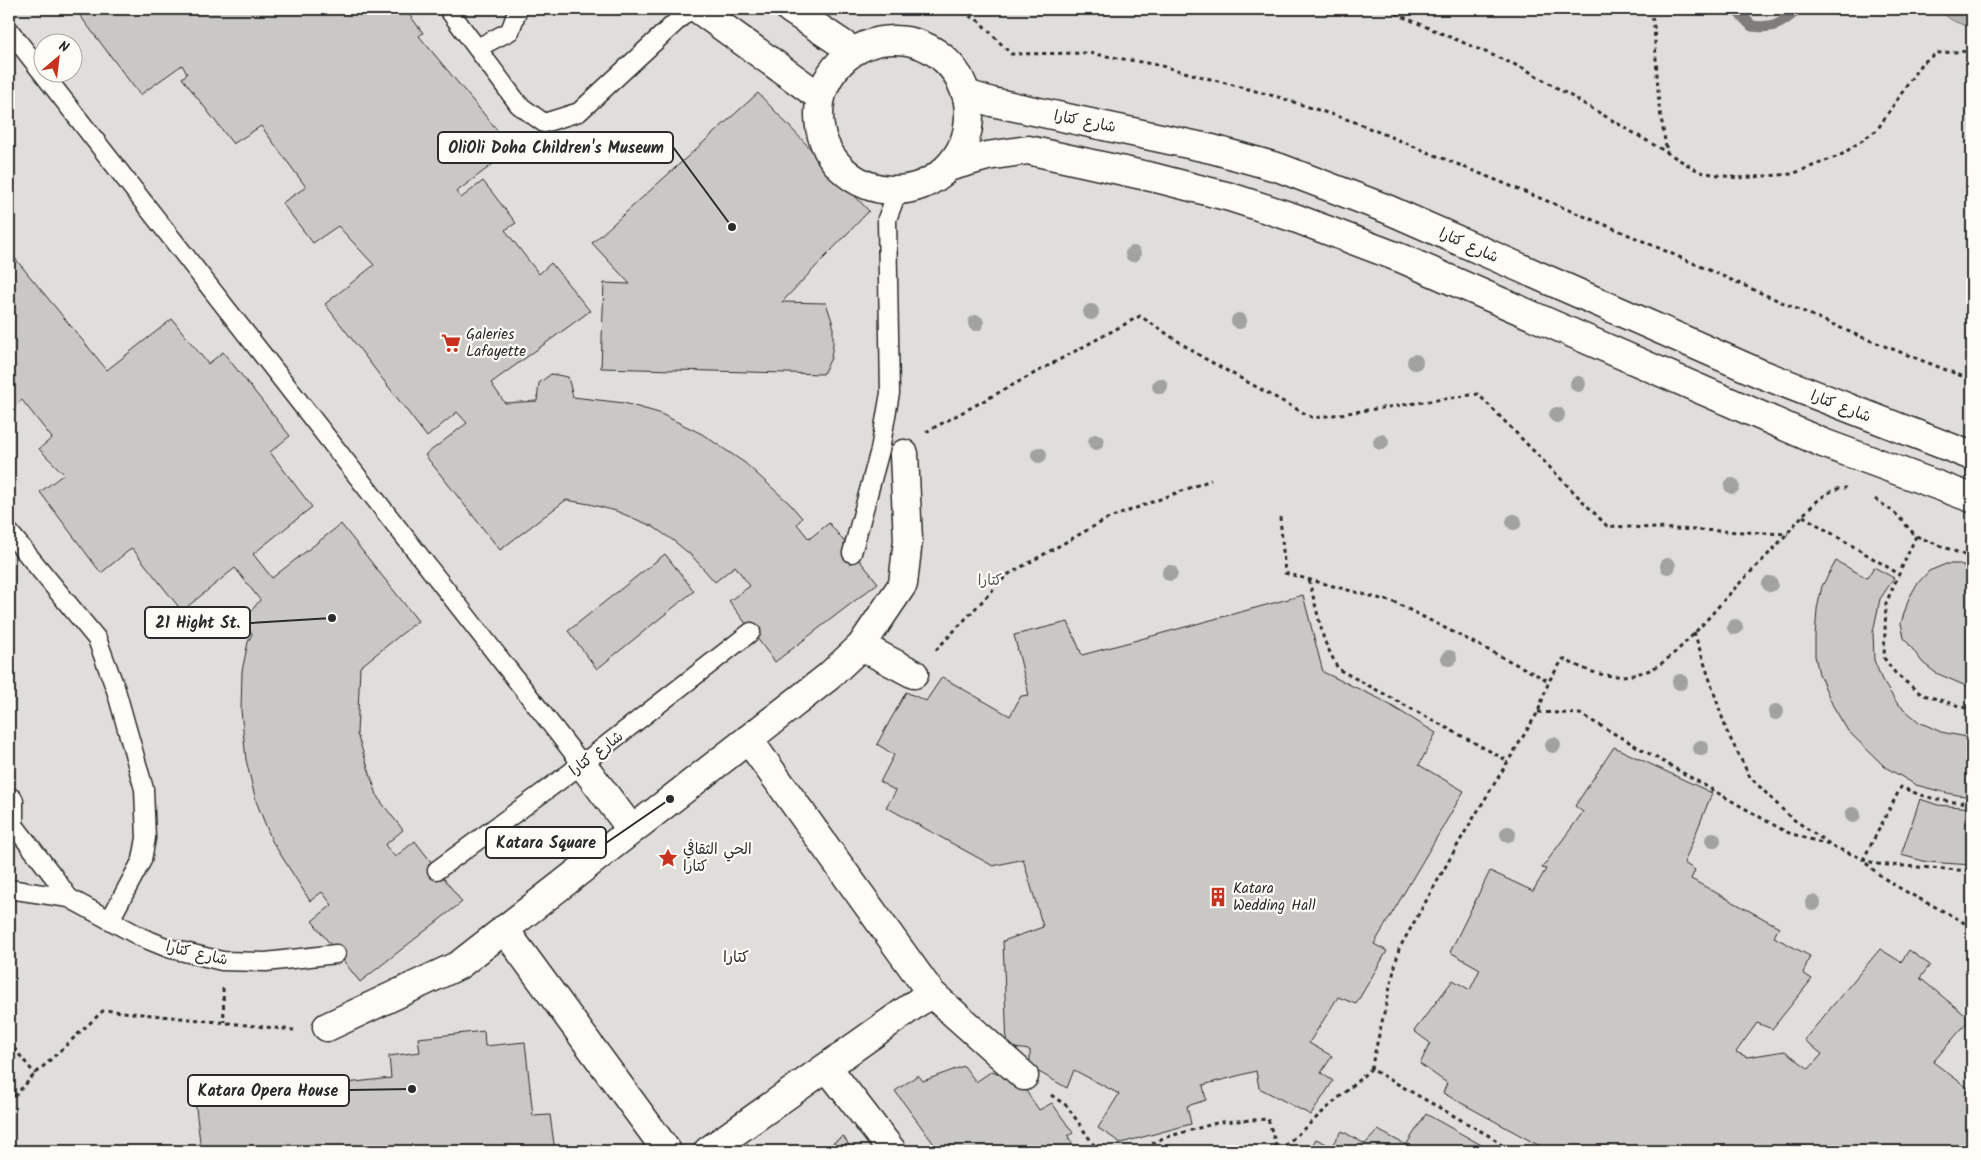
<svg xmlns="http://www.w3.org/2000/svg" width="1981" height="1160" viewBox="0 0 1981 1160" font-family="Kalam,'Playpen Sans Arabic',sans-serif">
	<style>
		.green { fill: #dfdeda; stroke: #858482; fill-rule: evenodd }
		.water { fill: #b5b4b1; stroke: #7e7d7b }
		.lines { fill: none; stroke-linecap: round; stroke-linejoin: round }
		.stream { stroke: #7e7d7b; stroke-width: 11 }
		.building { fill: #c9c8c4; stroke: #2b2b2b }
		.lane-casing { stroke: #2b2b2b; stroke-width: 21 }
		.street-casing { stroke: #2b2b2b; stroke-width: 31 }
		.path { stroke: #2b2b2b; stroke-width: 3; stroke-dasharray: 4 4; stroke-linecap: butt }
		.lane { stroke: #fdfcf7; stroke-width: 18 }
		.street { stroke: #fdfcf7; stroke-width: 28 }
		.tree { fill: #a2a29f }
		.labels { text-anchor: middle; stroke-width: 4.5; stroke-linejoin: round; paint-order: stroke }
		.street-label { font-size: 15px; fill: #2b2b2b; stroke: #fdfcf7 }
		.poi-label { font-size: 15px; fill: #2b2b2b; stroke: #fdfcf7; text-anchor: start }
		.park-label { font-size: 15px; fill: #585857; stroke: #fdfcf7 }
		.neighbourhood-label { font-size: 16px; fill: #2b2b2b; stroke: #fdfcf7 }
		.leader { fill: none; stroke: #2b2b2b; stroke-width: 2 }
		.callout-dot { fill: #2b2b2b; stroke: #fdfcf7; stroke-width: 2 }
		.callout { fill: #fdfcf7; stroke: #2b2b2b; stroke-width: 2 }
		.callout-label { font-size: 16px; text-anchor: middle; font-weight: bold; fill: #2b2b2b }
	</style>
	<rect width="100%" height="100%" fill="#fdfcf7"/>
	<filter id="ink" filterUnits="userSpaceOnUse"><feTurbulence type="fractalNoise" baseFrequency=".02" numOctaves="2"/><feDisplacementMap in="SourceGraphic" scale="10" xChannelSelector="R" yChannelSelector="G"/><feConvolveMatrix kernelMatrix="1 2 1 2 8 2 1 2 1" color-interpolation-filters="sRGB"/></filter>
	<g filter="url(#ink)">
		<!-- green -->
		<path class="green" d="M9 9H1972V1151H9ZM42 42H72V72H42Z"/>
		<!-- water -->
		<path class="water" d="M1941 9H1972V27C1960 24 1947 21 1941 9Z"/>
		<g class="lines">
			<!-- stream -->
			<path class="stream" d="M1735 9 1752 26C1774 29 1782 23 1798 9"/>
		</g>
		<!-- building -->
		<path class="building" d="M75 9H405L423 33 419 36 513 149 456 192 461 198 483 181 516 223 505 230 539 274 551 263 590 311 491 383 505 403 537 401 539 383 551 374 568 377 573 397 624 403 659 413 702 434 745 463 790 504 802 518 797 524 809 539 829 523 878 583 775 662 729 601 750 586 735 566 715 582 692 556 674 541 652 526 616 511 589 504 566 500 500 550 425 455 467 423 457 412 427 437 325 304 374 265 338 226 313 243 282 203 306 187 261 126 233 144 182 78 187 74 182 65 140 95Z
			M758 93 869 211 782 302 826 303 833 324V344L831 358 823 374 601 368 604 283 630 284 592 243Z
			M9 251 107 370 172 319 208 364 223 352 290 436 270 452 312 507 253 554 272 578 341 524 418 621 360 667 357 734 378 798 403 830 385 845 395 857 415 841 462 902 360 982 312 921 332 905 322 892 310 901 272 841 256 801 246 760 241 710 242 671 248 642 252 634 248 626V615L260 600 235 568 182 611 132 548 101 573 40 492 64 474 39 449 52 438 22 400 9 410Z
			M665 554 694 591 597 669 568 631Z
			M1836 561 1867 578 1874 567 1894 578 1880 599 1873 632 1874 660 1882 680 1897 703 1919 722 1941 732 1972 738V797L1951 794 1916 785 1885 767 1848 731 1833 706 1819 674 1815 656V637L1817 609 1822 586Z
			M1946 564H1958L1972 570V682L1966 686 1936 673 1923 663 1904 638 1901 623 1909 598 1917 584 1929 571Z
			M1303 595 1323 672 1380 699 1436 733 1419 765 1464 791 1374 944 1387 951 1356 1004 1338 997 1309 1043 1332 1056 1321 1073 1333 1081 1311 1115 1259 1088 1256 1071 1203 1085 1206 1100 1187 1106 1191 1124 1121 1143 1098 1128 1119 1094 1074 1070 1067 1088 1030 1067V1050L1007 1047 1003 941 1043 927 1023 859 993 866 886 807 896 791 880 782 894 755 877 744 906 692 926 701 942 677 1010 716 1021 696 1029 695 1014 635 1068 622 1082 655Z
			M1614 747 1712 793 1684 863 1695 870 1691 879 1779 927 1774 937 1810 956 1803 973 1812 979 1772 1029 1757 1023 1736 1052 1747 1057 1785 1051 1809 1069 1822 1054 1804 1040 1880 949 1901 962 1909 950 1930 965 1920 978 1970 1019 1933 1062 1972 1091V1151H1549L1443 1093 1447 1083 1420 1064 1430 1043 1414 1031 1453 980 1470 990 1480 969 1450 952 1490 871 1533 891 1546 869 1542 868 1583 812 1575 806Z
			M1920 799 1938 805 1972 808V865L1927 862 1901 855Z
			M484 1031 485 1046 525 1042 533 1116 550 1115 555 1151H201L195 1100 391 1078 389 1056 420 1052 418 1038Z
			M964 1066 976 1082 992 1071 1020 1082 1039 1110 1052 1103 1073 1133 1068 1136 1077 1151H939L895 1091 918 1075 923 1081Z
			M1426 1114 1492 1151H1309L1316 1139 1331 1146 1342 1131 1365 1144 1378 1130 1406 1145Z
			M843 1136 853 1151H822Z
			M1214 1146H1236L1238 1151H1200Z"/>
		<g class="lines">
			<defs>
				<path id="lane" d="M448 9 519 105 544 123 579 112 690 9
					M9 30 582 764
					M477 48 510 31 518 9
					M9 532 97 639 116 690 144 789 146 838 142 860 110 920
					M852 553 880 450 890 393 887 219 898 190
					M10 820 54 877 69 898
					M437 870 582 764 751 632
					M9 889 69 898 141 937 168 948 222 961 266 962 336 954"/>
				<path id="street" d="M698 9 820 97
					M790 9 853 51
					M819 115a75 75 0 1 1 150 0a75 75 0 1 1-150 0Z
					M959 77 966 94 992 102 1212 149 1280 168 1387 209 1759 373 1972 456
					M948 167 987 156 1028 150 1156 178 1230 197 1295 218 1403 259 1823 443 1972 498
					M861 646 914 674
					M748 739 931 993 1024 1076
					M582 764 632 830
					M9 802V829
					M504 929 667 1151
					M327 1027 459 965 828 677 861 646 903 584 908 540 904 454
					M827 1067 892 1151
					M708 1151 931 993"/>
			</defs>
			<!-- lane casing -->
			<use href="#lane" class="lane-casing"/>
			<!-- street casing -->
			<use href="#street" class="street-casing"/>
			<!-- path -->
			<path class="path" d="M955 9 979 21 1011 54 1089 53 1158 65 1278 97 1352 121 1620 231 1859 336 1972 380
				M1389 9 1401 16 1525 69 1700 172 1738 178 1792 174 1841 155 1877 130 1921 64 1937 53 1972 51
				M1651 9 1654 27 1659 105 1667 153
				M926 432 1140 316 1202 357 1313 418 1478 394 1607 526 1788 534
				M1875 499 1895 513 1916 536 1972 558
				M1803 516 1899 574
				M1280 517 1285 573 1396 603 1549 681
				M1916 536 1886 603 1884 658 1896 674 1921 694 1972 710
				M1309 580 1324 640 1338 669 1508 761
				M1694 632 1727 732 1750 777 1790 817 1834 847 1876 864 1972 871
				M936 650 1007 575 1107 519 1211 480
				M1538 712 1580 714 1786 832 1829 845
				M1972 802C1949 804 1922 797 1901 787L1863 860C1892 891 1937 904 1972 928
				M223 988 224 1022
				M9 1042 35 1074
				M1371 1069 1399 949 1465 832 1538 712 1549 681 1563 659C1594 674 1612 682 1647 671 1673 663 1715 609 1735 588 1753 569 1773 551 1790 530 1802 516 1826 486 1846 488
				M1051 1095 1067 1106 1098 1151
				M9 1102 35 1074 104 1010 294 1030
				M1138 1151 1163 1138 1220 1122 1268 1119 1278 1151
				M1279 1151 1371 1069 1493 1138 1509 1151"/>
			<!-- lane -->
			<use href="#lane" class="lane"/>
			<!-- street -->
			<use href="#street" class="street"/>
		</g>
		<!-- trees -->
		<g class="tree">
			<circle cx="1133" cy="254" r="8"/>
			<circle cx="1091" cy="312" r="8"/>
			<circle cx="1239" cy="321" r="8"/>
			<circle cx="976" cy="323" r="8"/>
			<circle cx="1415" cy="362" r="8"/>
			<circle cx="1578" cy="384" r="8"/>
			<circle cx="1160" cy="386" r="8"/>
			<circle cx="1557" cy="415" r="8"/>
			<circle cx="1096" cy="442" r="8"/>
			<circle cx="1381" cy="442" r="8"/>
			<circle cx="1039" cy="455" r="8"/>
			<circle cx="1732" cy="486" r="8"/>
			<circle cx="1514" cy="522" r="8"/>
			<circle cx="1668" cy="566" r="8"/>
			<circle cx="1170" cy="573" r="8"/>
			<circle cx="1770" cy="584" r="8"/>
			<circle cx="1735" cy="627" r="8"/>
			<circle cx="1449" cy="658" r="8"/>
			<circle cx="1680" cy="682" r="8"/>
			<circle cx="1776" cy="712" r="8"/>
			<circle cx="1553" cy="745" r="8"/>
			<circle cx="1701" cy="748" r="8"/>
			<circle cx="1853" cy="815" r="8"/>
			<circle cx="1508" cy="834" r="8"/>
			<circle cx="1713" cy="840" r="8"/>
			<circle cx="1813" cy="903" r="8"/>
		</g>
	</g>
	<!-- icons -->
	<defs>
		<symbol id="supermarket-bare" viewBox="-9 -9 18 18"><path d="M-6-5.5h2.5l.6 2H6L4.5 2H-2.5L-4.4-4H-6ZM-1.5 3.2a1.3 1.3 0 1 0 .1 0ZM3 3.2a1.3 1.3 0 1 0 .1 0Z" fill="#c8321e" stroke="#fdfcf7" stroke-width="2.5" paint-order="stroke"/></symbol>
		<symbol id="sight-bare" viewBox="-9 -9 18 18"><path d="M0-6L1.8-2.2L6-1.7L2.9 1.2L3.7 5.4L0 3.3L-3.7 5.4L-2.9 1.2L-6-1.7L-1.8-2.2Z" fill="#c8321e" stroke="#fdfcf7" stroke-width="2.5" paint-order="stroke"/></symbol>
		<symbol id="building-bare" viewBox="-9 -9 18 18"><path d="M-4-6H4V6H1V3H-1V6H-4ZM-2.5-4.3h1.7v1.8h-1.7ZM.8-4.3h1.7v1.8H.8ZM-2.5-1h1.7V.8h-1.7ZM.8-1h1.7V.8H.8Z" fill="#c8321e" stroke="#fdfcf7" stroke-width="2.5" paint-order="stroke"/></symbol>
	</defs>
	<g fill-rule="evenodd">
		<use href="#supermarket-bare" x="437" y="329" width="28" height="28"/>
		<use href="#sight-bare" x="654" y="844" width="28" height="28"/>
		<use href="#building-bare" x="1204" y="883" width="28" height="28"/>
	</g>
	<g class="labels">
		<!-- street labels -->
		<g class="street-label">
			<text transform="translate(1085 121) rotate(11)" y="5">شارع كتارا</text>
			<text transform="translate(1469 245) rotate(24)" y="5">شارع كتارا</text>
			<text transform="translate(1841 406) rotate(21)" y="5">شارع كتارا</text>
			<text transform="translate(596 753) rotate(-37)" y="5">شارع كتارا</text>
			<text transform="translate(197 953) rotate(13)" y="5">شارع كتارا</text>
		</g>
		<!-- poi labels -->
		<g class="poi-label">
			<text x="466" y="339">Galeries<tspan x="466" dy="17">Lafayette</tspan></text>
			<text x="683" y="854">الحي الثقافي<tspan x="683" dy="17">كتارا</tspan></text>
			<text x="1233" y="893">Katara<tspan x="1233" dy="17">Wedding Hall</tspan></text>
		</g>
		<!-- park labels -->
		<g class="park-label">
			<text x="990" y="585">كتارا</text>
		</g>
		<!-- neighbourhood labels -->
		<g class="neighbourhood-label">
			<text x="736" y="962">كتارا</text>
		</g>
	</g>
	<!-- callouts -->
	<path class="leader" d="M732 227L673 147M332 618L250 623M670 799L606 843M412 1089L349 1090"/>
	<g class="callout-dot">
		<circle cx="732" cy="227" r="5"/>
		<circle cx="332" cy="618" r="5"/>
		<circle cx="670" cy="799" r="5"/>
		<circle cx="412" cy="1089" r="5"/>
	</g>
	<g class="callout">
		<rect x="438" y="132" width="235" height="31" rx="5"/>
		<rect x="145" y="607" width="105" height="31" rx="5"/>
		<rect x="486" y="827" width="120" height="31" rx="5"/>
		<rect x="188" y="1075" width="161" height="31" rx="5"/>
	</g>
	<g class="callout-label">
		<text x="556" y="153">OliOli Doha Children's Museum</text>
		<text x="198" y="628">21 Hight St.</text>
		<text x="546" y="848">Katara Square</text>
		<text x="268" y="1096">Katara Opera House</text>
	</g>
	<!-- margin -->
	<rect width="1981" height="1160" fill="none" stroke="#fdfcf7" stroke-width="30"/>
	<rect x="15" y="15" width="1951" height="1130" fill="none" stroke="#2b2b2b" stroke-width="2" filter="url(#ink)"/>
	<!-- north arrow -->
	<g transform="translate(58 58) rotate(28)"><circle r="24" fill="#fdfcf7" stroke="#a9a8a5"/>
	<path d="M0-4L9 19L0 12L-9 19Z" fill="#c8321e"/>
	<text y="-8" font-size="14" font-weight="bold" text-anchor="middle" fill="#2b2b2b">N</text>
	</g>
</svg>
